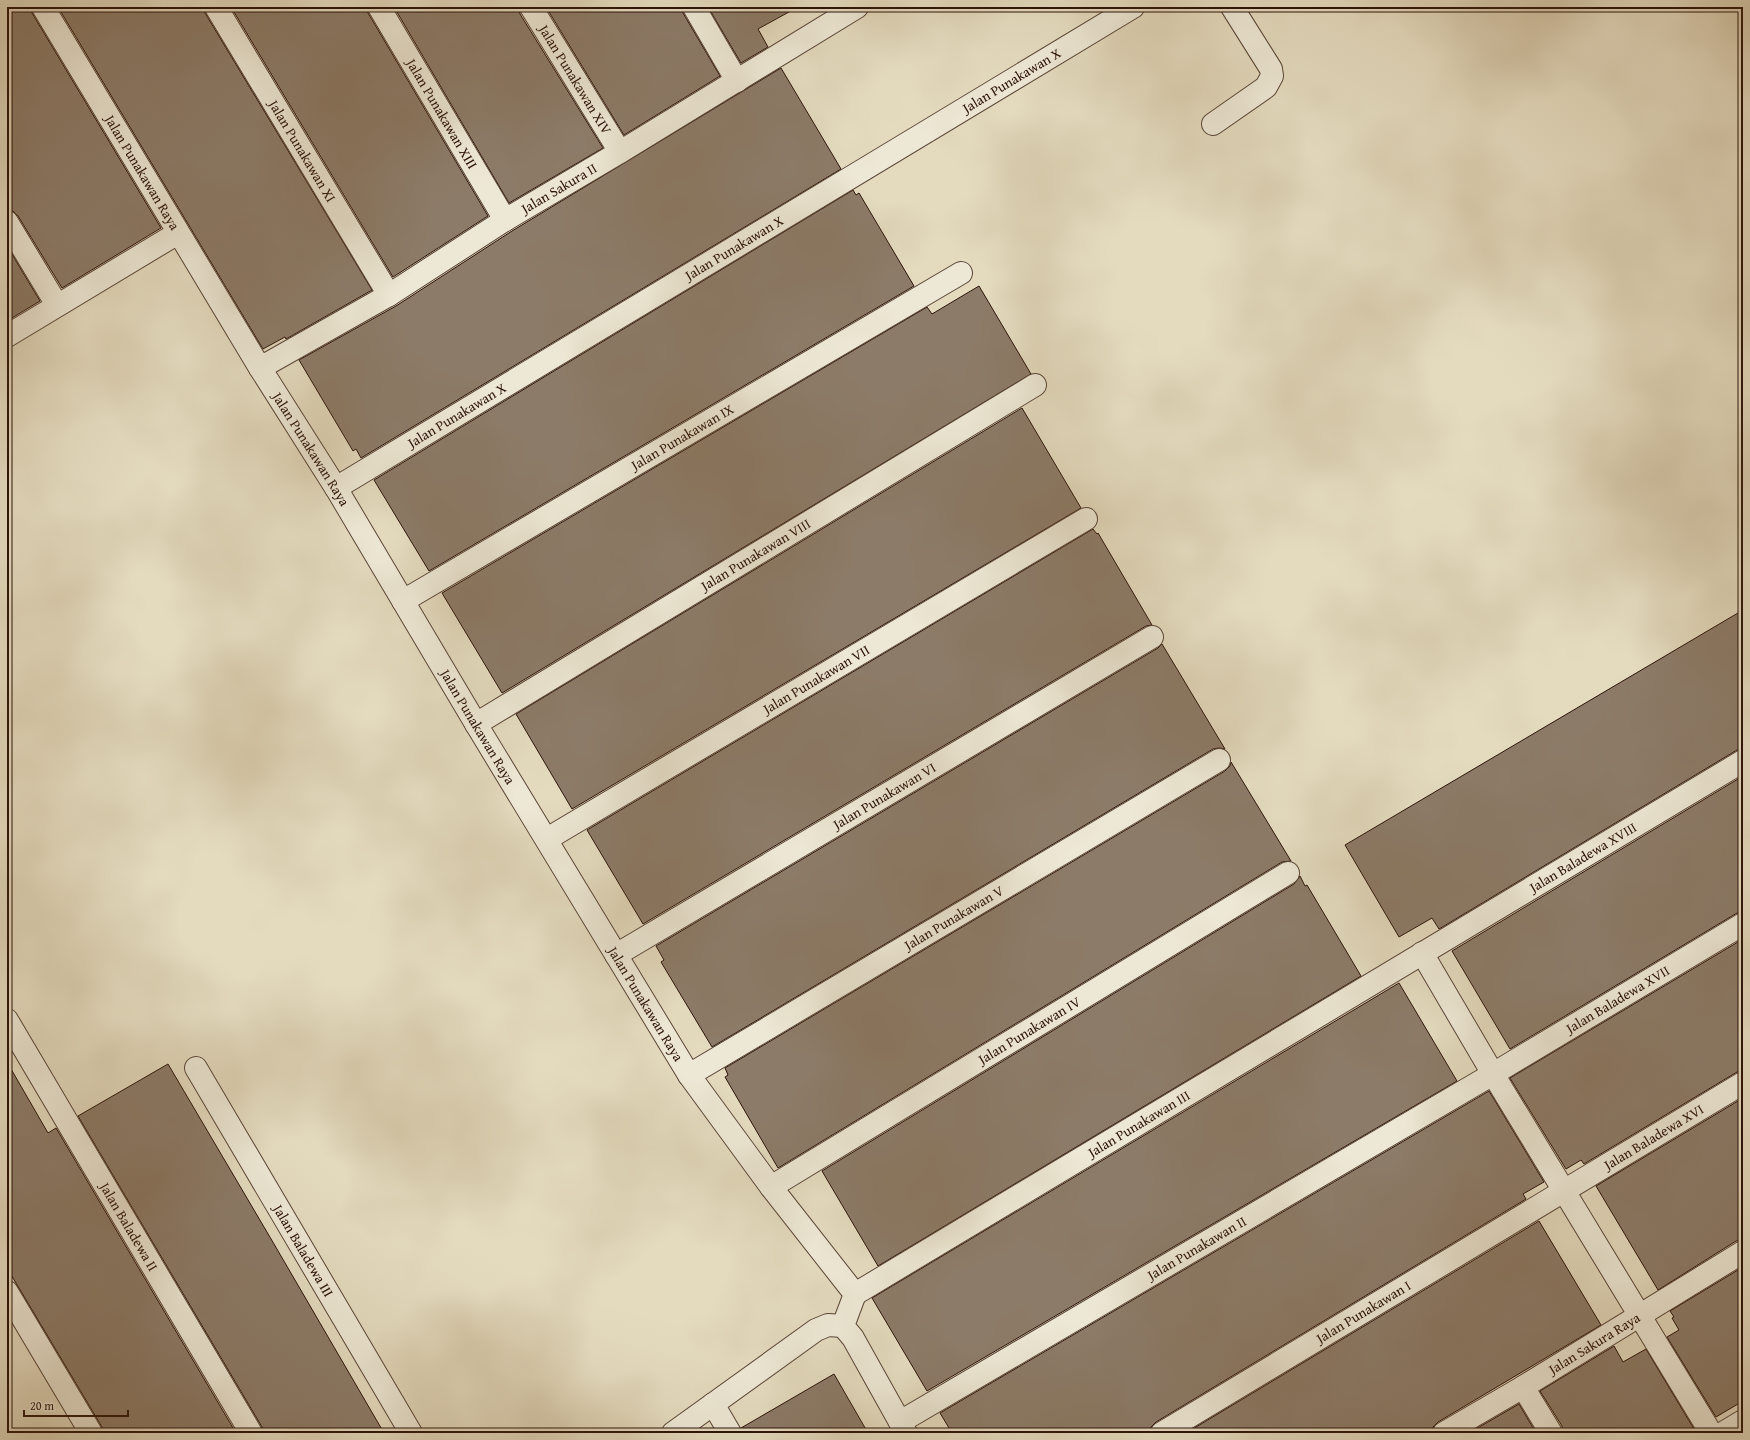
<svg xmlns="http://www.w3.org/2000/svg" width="1750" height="1440" viewBox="0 0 1750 1440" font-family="'Gentium Book Plus',serif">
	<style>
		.building { fill: #8c7b68; stroke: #2c130a }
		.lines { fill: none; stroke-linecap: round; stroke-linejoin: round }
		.minor-casing { stroke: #5a4537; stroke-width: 24 }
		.minor { stroke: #ede8d5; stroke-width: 22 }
		.labels { text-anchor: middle; stroke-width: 3; stroke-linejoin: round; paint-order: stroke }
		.street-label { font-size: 14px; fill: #2c130a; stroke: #ede8d5 }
	</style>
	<rect width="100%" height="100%" fill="#e4dbbf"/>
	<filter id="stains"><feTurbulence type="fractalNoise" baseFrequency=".005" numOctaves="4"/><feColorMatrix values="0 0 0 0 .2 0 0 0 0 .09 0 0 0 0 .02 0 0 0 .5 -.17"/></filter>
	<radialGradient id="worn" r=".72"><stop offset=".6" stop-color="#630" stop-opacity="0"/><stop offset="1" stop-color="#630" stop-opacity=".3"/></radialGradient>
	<!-- building -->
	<path class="building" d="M7 7H31L32 13 161 228 62 288 18 216 13 211 7 210Z
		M58 7H204L205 13 372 290 286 339 285 337 263 349Z
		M231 7H367L368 13 488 216 393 277Z
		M394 7H519L520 14 603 148 509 203Z
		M546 7H682L683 13 720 76 624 135Z
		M708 7H798L758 29 768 47 741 63Z
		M781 68 841 169 361 458 356 449 353 451 299 360 396 306 512 231Z
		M853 190 856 195 859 193 914 286 429 571 374 480Z
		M7 246 40 301 7 321Z
		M979 286 1031 374 502 693 442 593 927 307 932 314Z
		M1022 408 1081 508 572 809 516 714Z
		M1093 529 1097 534 1098 533 1152 625 1146 626 643 924 587 830Z
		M1743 610V749L1737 750 1439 929 1432 918 1399 937 1345 845Z
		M1162 644 1225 749 1219 748 1213 749 712 1047 661 962 664 960 656 946 1158 648Z
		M1231 762 1291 861 1282 862 778 1168 725 1077 728 1075 725 1068 1225 771 1230 766Z
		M1743 776V912L1737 913 1510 1049 1452 951Z
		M1300 876 1305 886 1307 885 1361 976 878 1266 822 1171 1294 884Z
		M1743 939V1071L1737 1072 1584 1164 1581 1160 1566 1169 1510 1078Z
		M1399 983 1457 1081 927 1391 872 1298Z
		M7 1062 48 1133 56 1128 236 1433H104L102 1427 7 1268Z
		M168 1064 274 1244 384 1433H263L262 1427 78 1116Z
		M1489 1091 1544 1182 1523 1194 1526 1199 1156 1422 1151 1427 1150 1433H952L940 1413Z
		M1743 1098V1240L1736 1241 1658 1290 1596 1186Z
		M1539 1221 1601 1325 1438 1422 1433 1427 1432 1433H1186Z
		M1743 1267V1401L1716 1417 1667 1337 1679 1330 1672 1318 1674 1317 1670 1311Z
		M1614 1346 1623 1362 1646 1349 1694 1429 1688 1433H1563L1562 1426 1540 1391Z
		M834 1374 868 1433H742L741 1428Z
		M1519 1404 1536 1433H1469Z"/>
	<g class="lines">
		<defs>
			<g id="minor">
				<path id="s1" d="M43 7 260 368 336 488 476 724 689 1075 771 1187 855 1294 843 1326 853 1338 906 1433"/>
				<path id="s2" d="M216 7 389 295"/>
				<path id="s3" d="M379 7 505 220"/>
				<path id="s4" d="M531 7 620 152"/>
				<path d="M694 7 737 81"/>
				<path d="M1213 124 1266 87 1272 76 1271 69 1232 7"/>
				<path d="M7 222 57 305"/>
				<path d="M7 336 178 233"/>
				<path id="s5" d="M260 368 389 295 505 220 620 152 857 7"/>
				<path id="s6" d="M336 488 1133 7"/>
				<path id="s7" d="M403 601 961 273"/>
				<path id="s8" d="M476 724 1035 385"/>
				<path id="s9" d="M547 839 1086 519"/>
				<path d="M1422 953 1493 1074 1711 1433"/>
				<path id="s10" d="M616 955 1152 637"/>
				<path id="s11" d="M7 1020 251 1433"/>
				<path id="s12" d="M196 1068 411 1433"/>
				<path id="s13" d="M689 1075 1219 760"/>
				<path id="s14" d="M771 1187 1288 873"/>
				<path d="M7 1292 91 1433"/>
				<path id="s15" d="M855 1294 1743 761"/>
				<path d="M1523 1387 1551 1433"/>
				<path d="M713 1404 730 1433"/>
				<path id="s16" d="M900 1422 1493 1074 1743 924"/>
				<path d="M673 1433 816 1330 828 1325 843 1326"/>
				<path id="s17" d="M1162 1433 1743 1083"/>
				<path id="s18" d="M1444 1433 1523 1387 1743 1252"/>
				<path d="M1723 1433 1743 1421"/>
			</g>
		</defs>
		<!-- minor casing -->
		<use href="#minor" class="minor-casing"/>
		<!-- minor -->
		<use href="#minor" class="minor"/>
	</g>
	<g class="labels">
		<!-- street labels -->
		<g class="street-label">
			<text dy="5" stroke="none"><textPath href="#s4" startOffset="85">Jalan Punakawan XIV</textPath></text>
			<text dy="5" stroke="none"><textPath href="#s6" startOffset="789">Jalan Punakawan X</textPath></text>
			<text dy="5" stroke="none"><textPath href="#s3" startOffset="124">Jalan Punakawan XIII</textPath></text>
			<text dy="5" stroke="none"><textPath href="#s2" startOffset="168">Jalan Punakawan XI</textPath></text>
			<text dy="5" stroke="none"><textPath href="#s1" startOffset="193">Jalan Punakawan Raya</textPath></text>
			<text dy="5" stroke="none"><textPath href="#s5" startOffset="349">Jalan Sakura II</textPath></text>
			<text dy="5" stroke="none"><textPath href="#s6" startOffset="465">Jalan Punakawan X</textPath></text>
			<text dy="5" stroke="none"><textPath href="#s6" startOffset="141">Jalan Punakawan X</textPath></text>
			<text dy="5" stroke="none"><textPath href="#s7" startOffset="324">Jalan Punakawan IX</textPath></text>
			<text dy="5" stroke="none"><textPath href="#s1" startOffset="517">Jalan Punakawan Raya</textPath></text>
			<text dy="5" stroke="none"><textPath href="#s8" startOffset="327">Jalan Punakawan VIII</textPath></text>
			<text dy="5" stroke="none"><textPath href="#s9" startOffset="313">Jalan Punakawan VII</textPath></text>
			<text dy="5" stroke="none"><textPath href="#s1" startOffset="841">Jalan Punakawan Raya</textPath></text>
			<text dy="5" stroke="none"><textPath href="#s10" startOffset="312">Jalan Punakawan VI</textPath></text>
			<text dy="5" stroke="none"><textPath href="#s15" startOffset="849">Jalan Baladewa XVIII</textPath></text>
			<text dy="5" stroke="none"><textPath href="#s13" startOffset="308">Jalan Punakawan V</textPath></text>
			<text dy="5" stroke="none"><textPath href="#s16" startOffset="833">Jalan Baladewa XVII</textPath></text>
			<text dy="5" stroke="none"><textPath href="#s1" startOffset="1165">Jalan Punakawan Raya</textPath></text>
			<text dy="5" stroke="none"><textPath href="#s14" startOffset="302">Jalan Punakawan IV</textPath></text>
			<text dy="5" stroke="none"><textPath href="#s15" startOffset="331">Jalan Punakawan III</textPath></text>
			<text dy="5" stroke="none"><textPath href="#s17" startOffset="574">Jalan Baladewa XVI</textPath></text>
			<text dy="5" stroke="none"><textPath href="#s11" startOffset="240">Jalan Baladewa II</textPath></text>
			<text dy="5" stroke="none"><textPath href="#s16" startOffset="344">Jalan Punakawan II</textPath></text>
			<text dy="5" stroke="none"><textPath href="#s12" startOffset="212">Jalan Baladewa III</textPath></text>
			<text dy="5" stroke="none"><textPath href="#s17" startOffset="235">Jalan Punakawan I</textPath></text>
			<text dy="5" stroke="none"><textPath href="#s18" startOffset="175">Jalan Sakura Raya</textPath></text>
		</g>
	</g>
	<!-- margin -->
	<rect width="1750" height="1440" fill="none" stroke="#e4dbbf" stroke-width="24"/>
	<rect x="8" y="8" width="1734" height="1424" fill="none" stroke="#2c130a" stroke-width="2"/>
	<rect x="12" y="12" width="1726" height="1416" fill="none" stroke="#2c130a"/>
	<!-- scale -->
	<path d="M24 1410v6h104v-6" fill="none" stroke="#2c130a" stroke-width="2"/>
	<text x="30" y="1410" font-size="12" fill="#2c130a" stroke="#ede8d5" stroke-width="3" paint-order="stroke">20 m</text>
	<rect width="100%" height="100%" filter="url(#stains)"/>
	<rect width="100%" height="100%" fill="url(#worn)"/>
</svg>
